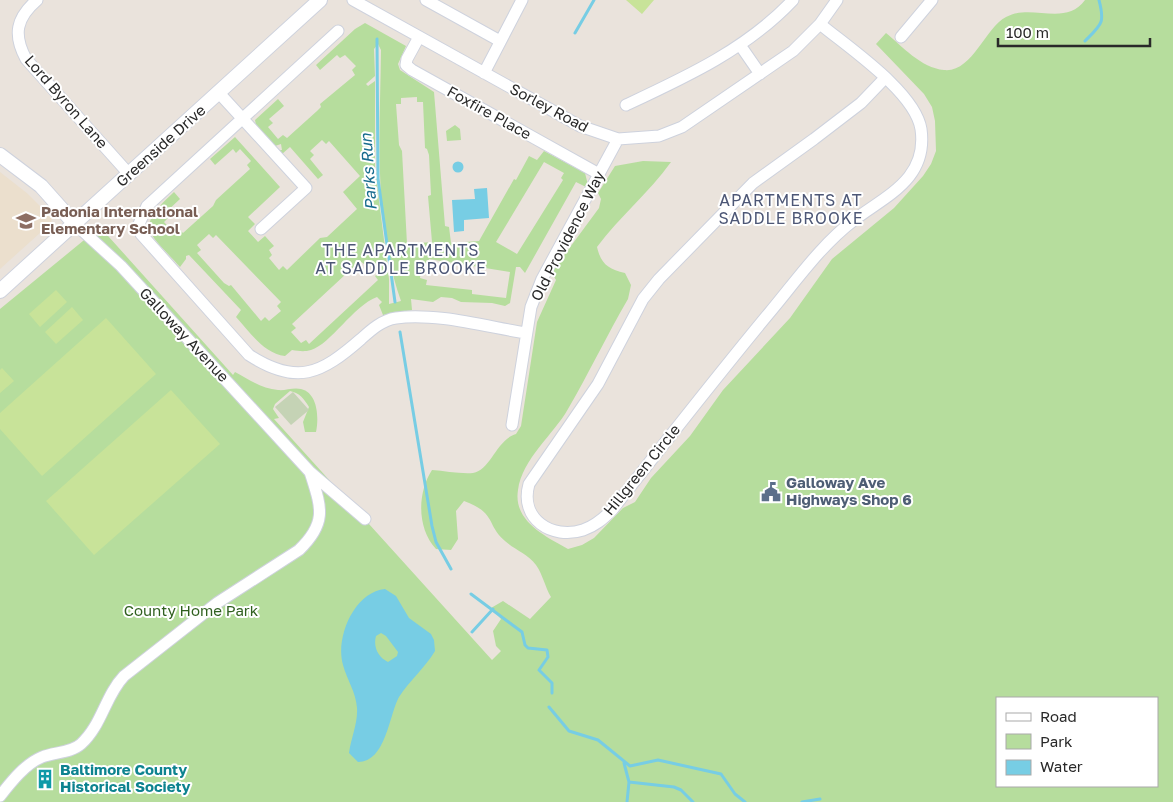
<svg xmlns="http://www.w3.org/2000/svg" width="1173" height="802" viewBox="0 0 1173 802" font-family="'Golos Text',sans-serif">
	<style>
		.education { fill: #ebdfcd }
		.green { fill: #b6dd9d; fill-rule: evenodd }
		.cemetery { fill: #c5d3b5 }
		.pitch { fill: #c8e399 }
		.water { fill: #77cde4; fill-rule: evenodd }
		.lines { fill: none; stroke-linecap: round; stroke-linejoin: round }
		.stream { stroke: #77cde4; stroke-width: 3 }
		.minor-casing { stroke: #ced2dd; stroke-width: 13 }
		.tertiary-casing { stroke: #ced2dd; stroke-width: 16 }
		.minor { stroke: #fff; stroke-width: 11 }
		.tertiary { stroke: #fff; stroke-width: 14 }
		.labels { text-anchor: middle; stroke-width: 4; stroke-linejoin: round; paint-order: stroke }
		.street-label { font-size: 15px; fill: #292929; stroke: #fff }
		.education-label { font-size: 15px; font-weight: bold; fill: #785e54; stroke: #fff; text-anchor: start }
		.service-label { font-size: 15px; font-weight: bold; fill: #4e5e75; stroke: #fff; text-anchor: start }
		.park-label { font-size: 15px; fill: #30601f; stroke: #fff }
		.culture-label { font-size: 15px; font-weight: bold; fill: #0d838f; stroke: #fff; text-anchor: start }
		.water-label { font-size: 16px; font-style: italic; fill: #186c8e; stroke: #fff }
		.neighbourhood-label { font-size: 16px; letter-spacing: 1px; fill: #4d5776; stroke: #fff }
	</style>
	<rect width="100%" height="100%" fill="#eae3dc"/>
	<!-- education -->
	<path class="education" d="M0 172 28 194 52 218 51 223 0 269Z"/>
	<!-- green -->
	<path class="green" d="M1085 0H1173V802H0V309L100 227 233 375 235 372C248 379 262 389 278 390 285 391 293 387 301 389 318 393 319 418 316 432H305L303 422 309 407C304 399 300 393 290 391L275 404 273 409 279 418 274 419 492 660 501 651 496 646 493 631 501 619 491 608 503 601 530 619 551 597C545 587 543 575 536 565 528 554 515 550 505 541 486 525 497 513 464 501L456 511 458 539 451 550 436 549C417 529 417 493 432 470 445 471 460 474 473 473 491 470 496 440 516 434L521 426 537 322 556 280 553 275 554 269 599 208 601 199 598 193 615 166 643 161 671 162C649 193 620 216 597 247 601 264 608 269 625 273L631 285 628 299C607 335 589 373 568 409 554 434 522 459 518 490 513 521 545 536 568 549L582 545 594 538 623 508 635 502 651 478 690 436 723 390 790 318 832 259 894 208 923 176 931 164 936 151 935 121 932 107 924 94 876 44 886 33C902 46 921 68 944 70 972 73 985 28 1006 17 1031 3 1066 27 1085 0ZM997 698H1157V786H997Z
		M365 23 406 46 398 64 400 70 434 92 445 226 449 227 451 243 479 241 514 179 516 180 529 156 537 160 544 151 585 173 588 185 586 187 576 182 525 273 520 267H516L510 303 505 306 492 303 461 302 452 298 441 297 433 302 411 299 412 310 383 315 379 305 382 302 377 297C353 306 331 344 311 350 304 352 299 351 292 350L285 356C263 353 250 332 236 317L241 310 189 255 186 256V259L180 267C148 231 134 229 174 192L180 199 165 213 169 217 164 222 174 233 179 229 183 233 213 206 216 200 250 169 247 165 251 161 240 149 236 153 233 149 215 165 210 159 235 137 280 187 248 217 255 224 248 231 258 242 265 236 274 246 269 250 272 255 269 258 279 270 283 266 287 270 320 238 327 237 357 209 343 192 360 176 329 141 326 144 322 140 310 151 314 155 310 159 323 175 318 179 290 147 282 154 278 150H282L281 144 275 146 256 125 255 120 278 99 284 106 269 119 273 123 268 127 278 139 283 135 287 138 317 111 321 107 320 104 355 75 352 70 356 66 345 55 340 58 337 55 320 70 316 65 355 29ZM378 44 381 50C380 133 373 222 401 301L389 304V279L375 169V81L368 86 366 84 375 76 374 49ZM417 97V102H423L425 148 427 149 429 155 431 195 428 196 432 242 407 244 402 151 399 145 396 104H401V98ZM544 162 564 173 561 178 563 180 517 254 496 242ZM209 234 213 238 216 235 281 302 277 306 281 311 269 321 265 317 261 321 231 285 229 286 224 283 197 253 201 250 197 245ZM429 259 510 272 506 298 472 294V290L426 285 427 280 420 278 422 264H428ZM360 261 364 264 369 261 379 273 375 276 378 280 309 344 306 340 301 343 291 332 296 328 292 324Z
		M455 125 460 129 461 140 447 141 446 131Z"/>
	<!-- cemetery -->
	<path class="cemetery" d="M293 392 309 410 291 425 275 407Z"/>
	<!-- pitch -->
	<path class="pitch" d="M626 0H654L642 14Z
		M56 290 67 302 40 327 29 314Z
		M72 307 83 320 56 344 45 332Z
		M106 318 156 374 42 476 0 429V413Z
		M2 368 14 381 0 393V370Z
		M171 390 220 444 94 555 46 501Z"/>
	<!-- water -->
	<path class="water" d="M452.5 167a5.5 5.5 0 1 1 11 0a5.5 5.5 0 1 1-11 0Z
		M487 188 489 218 464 220V231L454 232 452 200 475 199 474 189Z
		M385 589 396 596 409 618 431 634 434 640 435 651C425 668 409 681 399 697 389 715 386 762 358 762L349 753C351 738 358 723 357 708 356 692 347 680 343 665 335 638 354 592 385 589ZM381 633 386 636 398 652 397 656 388 662C378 657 373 647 376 636Z"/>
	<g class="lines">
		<!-- stream -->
		<path class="stream" d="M575 33 594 0
			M377 39 378 179 395 302
			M1085 41C1102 24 1105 23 1099 0
			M400 332 432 526 436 542 451 569
			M471 594 522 632 525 645 528 648 547 650 548 657 539 670 552 683V693
			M472 632 493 609
			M549 707 569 731 598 740 630 766 658 760 721 774 735 794 745 802
			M624 763 629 782 627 802
			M629 782 674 787 681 790 693 802
			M802 802 820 799"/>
		<defs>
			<path id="minor" d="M37 0C16 18 13 35 26 59L129 174
				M353 0 580 126 618 139 659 136 682 127 793 51 820 24 837 0
				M426 0 500 41
				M820 24C849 48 915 92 921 129 928 179 887 195 854 220 821 245 796 281 770 312 716 377 664 444 612 510 603 519 595 526 583 530 552 540 519 519 529 484L598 384 643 299 659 279 753 183 814 139 861 103 885 78
				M338 31 147 206 139 224 141 234 249 355C297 386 321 374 361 339 371 330 382 320 396 318 434 312 488 327 526 333
				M419 37 407 59 406 65 412 70 599 174
				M901 37 932 0
				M740 45 760 74
				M484 73 522 0
				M219 93 306 188 261 229
				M626 105C686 77 747 49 793 0
				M74 223 121 266 310 472 365 519
				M512 425 531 307 542 279 618 139
				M0 796C11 782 25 764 42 757 54 752 71 753 81 744 102 725 105 696 124 676L217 603 299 550C328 522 321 507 310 472"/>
			<path id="tertiary" d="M0 155 41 186 74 223
				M0 291 320 0"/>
		</defs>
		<!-- minor casing -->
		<use href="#minor" class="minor-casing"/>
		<!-- tertiary casing -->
		<use href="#tertiary" class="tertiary-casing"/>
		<!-- minor -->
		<use href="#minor" class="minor"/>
		<!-- tertiary -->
		<use href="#tertiary" class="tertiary"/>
	</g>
	<!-- icons -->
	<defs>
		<symbol id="school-bare" viewBox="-9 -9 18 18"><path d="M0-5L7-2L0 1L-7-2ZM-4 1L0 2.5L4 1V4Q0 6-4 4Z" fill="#8d6e63" stroke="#fff" stroke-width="2.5" paint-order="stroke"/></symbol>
		<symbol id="civic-bare" viewBox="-9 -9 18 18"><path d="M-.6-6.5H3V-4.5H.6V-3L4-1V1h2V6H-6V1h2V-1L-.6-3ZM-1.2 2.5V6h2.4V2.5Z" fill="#5c6f8a" stroke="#fff" stroke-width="2.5" paint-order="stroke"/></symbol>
		<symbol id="building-bare" viewBox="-9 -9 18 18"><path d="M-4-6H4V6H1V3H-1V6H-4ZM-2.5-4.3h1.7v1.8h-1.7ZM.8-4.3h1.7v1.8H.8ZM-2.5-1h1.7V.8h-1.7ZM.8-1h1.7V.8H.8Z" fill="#0f9aa8" stroke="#fff" stroke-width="2.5" paint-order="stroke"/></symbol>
	</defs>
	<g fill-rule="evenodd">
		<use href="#school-bare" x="12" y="207" width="28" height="28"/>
		<use href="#civic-bare" x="757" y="478" width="28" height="28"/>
		<use href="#building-bare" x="31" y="765" width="28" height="28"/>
	</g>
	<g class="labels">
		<!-- street labels -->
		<g class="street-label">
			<text transform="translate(66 102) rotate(49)" y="5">Lord Byron Lane</text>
			<text transform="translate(549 108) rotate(28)" y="5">Sorley Road</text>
			<text transform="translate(489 113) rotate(29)" y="5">Foxfire Place</text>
			<text transform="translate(161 146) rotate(-42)" y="5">Greenside Drive</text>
			<text transform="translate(568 236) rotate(-63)" y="5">Old Providence Way</text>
			<text transform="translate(184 335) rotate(47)" y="5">Galloway Avenue</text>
			<text transform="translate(642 470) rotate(-51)" y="5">Hillgreen Circle</text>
		</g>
		<!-- education labels -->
		<g class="education-label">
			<text x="41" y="217">Padonia International<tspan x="41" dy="17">Elementary School</tspan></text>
		</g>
		<!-- service labels -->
		<g class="service-label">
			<text x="786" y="488">Galloway Ave<tspan x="786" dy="17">Highways Shop 6</tspan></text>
		</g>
		<!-- park labels -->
		<g class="park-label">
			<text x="191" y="616">County Home Park</text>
		</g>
		<!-- culture labels -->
		<g class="culture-label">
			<text x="60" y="775">Baltimore County<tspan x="60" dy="17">Historical Society</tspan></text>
		</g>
		<!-- water labels -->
		<g class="water-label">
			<text transform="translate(368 172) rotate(-94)" y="6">Parks Run</text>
		</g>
		<!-- neighbourhood labels -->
		<g class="neighbourhood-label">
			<text x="791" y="206">APARTMENTS AT<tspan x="791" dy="18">SADDLE BROOKE</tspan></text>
			<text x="401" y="256">THE APARTMENTS<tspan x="401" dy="18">AT SADDLE BROOKE</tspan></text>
		</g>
	</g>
	<!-- legend -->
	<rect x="996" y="697" width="162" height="90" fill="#ffffff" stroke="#a9a9a9"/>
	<rect x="1006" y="713" width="25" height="8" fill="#ffffff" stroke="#a9a9a9"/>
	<text x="1040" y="722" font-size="15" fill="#292929">Road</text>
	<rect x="1006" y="734" width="25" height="15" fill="#b6dd9d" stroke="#a9a9a9"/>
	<text x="1040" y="747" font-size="15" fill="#292929">Park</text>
	<rect x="1006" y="760" width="25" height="15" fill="#77cde4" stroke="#a9a9a9"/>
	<text x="1040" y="772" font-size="15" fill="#292929">Water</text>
	<!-- scale -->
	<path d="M998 38v8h152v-8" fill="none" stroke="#292929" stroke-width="2.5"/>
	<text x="1006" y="38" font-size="15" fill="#292929" stroke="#ffffff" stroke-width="4" paint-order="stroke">100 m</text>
</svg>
